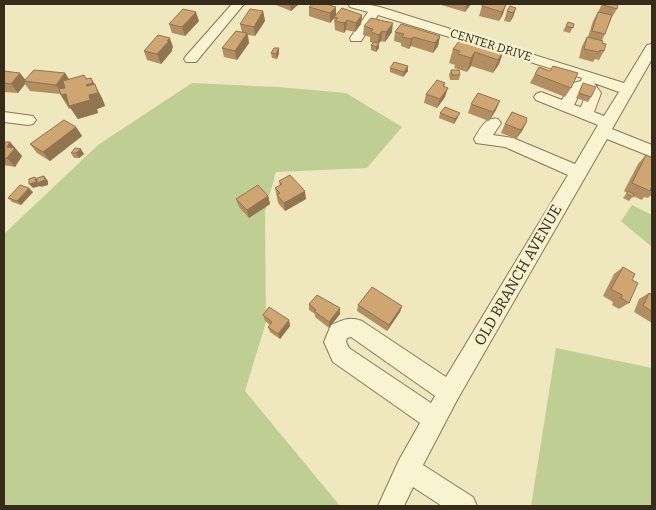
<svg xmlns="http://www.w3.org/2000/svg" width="656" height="510" viewBox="0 0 656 510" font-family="Bitter,serif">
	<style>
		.green { fill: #bfce92 }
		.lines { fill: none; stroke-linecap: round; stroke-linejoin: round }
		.minor-casing { stroke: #887756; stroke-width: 2 }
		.minor { fill: #faf3d1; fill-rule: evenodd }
		.wall { fill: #b28e62 }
		.shaded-wall { fill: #917450 }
		.building { fill: #cfa572; stroke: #917450 }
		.labels { text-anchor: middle; stroke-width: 5; stroke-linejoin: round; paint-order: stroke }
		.far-street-label { font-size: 12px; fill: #372c1b; stroke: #f7f0ce }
		.street-label { font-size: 15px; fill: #372c1b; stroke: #f7f0ce }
	</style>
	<rect width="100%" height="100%" fill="#efe7be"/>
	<!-- green -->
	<path class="green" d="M192 83 278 87 346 93 402 127 367 168 276 172 265 211 266 322 245 391 340 506H4V234L98 145Z
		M632 205 652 215V247L621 221Z
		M556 348 652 368V506H531Z"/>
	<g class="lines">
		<defs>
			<path id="minor" d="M232 4H244L196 62H186L184 59 186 56Z
				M348 4H366L380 7 624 83 647 45 652 44V59L612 129 652 145V157L607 139 457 400 423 465 473 497 477 506H442L413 487 404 506H378L399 460 420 423 333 362 324 342 331 325C343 320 349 316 362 321L446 377 568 175 505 147 476 143 474 139C480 129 486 116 498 119L501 123 493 135 513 138 575 164 598 125 536 100 534 97 536 94 541 92 562 100 570 84 581 81 582 78 378 15 361 41H351L350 38 368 12 350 7ZM594 83 619 92 604 116 594 112 601 93ZM583 90 586 94 581 107 574 105 581 91ZM351 337 435 396 431 403 349 348 346 342 347 338Z
				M4 112 33 116 36 120 33 124 28 125 4 122Z"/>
		</defs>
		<!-- minor casing -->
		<use href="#minor" class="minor-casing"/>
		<!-- minor -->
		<use href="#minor" class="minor"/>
	</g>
	<!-- wall -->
	<path class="wall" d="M276 4H299L291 11 276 5Z
		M438 4H471L465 12Z
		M502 4 503 14 499 21 479 16 482 6Z
		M602 4H618L617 9 612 17 605 34 602 40 604 51 599 60 595 59 593 62 579 58 582 46 587 37H588L593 21 598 12Z
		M309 7H336V15H362L361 24 355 32 346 30 344 33 335 30 334 18 330 23 309 16Z
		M516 8 513 17 510 22 504 21 507 11Z
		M263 11 265 21 255 36 248 35 249 43 237 60 224 57 222 48 242 32 240 24Z
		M199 21 185 36 172 33 169 24Z
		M568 22 574 24 570 33 563 31Z
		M364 26 392 32 385 42 381 41 379 43V48L376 52 371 50V45L373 43 370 42V37L363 35Z
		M395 32 440 36 438 46 433 53 411 46 409 49 401 46V43L394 41Z
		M466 42 476 43 504 50 499 64 493 73 471 66 467 72 454 68 455 65 449 63 453 49Z
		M173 47 172 49V51L161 64 147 60 144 51Z
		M279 48V53L277 59 272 58 271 53Z
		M4 68 5 70 4 71 25 80 65 73 69 79H87L91 78 102 98 105 106 97 109 98 113 78 119 71 108 69 109 60 94 30 91 25 84 18 93 4 92Z
		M390 68 408 71 403 77 390 72Z
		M451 70 460 75 459 80H450L449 75Z
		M535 74 571 88 565 97 530 83Z
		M445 83 444 87 445 97 437 108 424 103 426 94Z
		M583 83 591 97 588 102 576 98Z
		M471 104 496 110 489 121 468 113Z
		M440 113 458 117 454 124 439 118Z
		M526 121H527L522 131 516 139 501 133 505 124Z
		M76 127 82 136 50 161 37 153 30 144Z
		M4 142H10L22 156 15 167 4 165Z
		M71 153 84 154 79 158H74Z
		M646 155 652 158V194L648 198 644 197 642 200 633 196 629 201 623 198 627 193 624 191 638 164Z
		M279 181 306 199 285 211 278 203 277 197 275 188 280 186Z
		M33 192 21 205 12 202 8 198Z
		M268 196 270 204 249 218 239 207 236 199Z
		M623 267 632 280 629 303 619 309 612 305 613 302 603 296 614 274Z
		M649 293 652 295V323L634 312 639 299Z
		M309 304 340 314 329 328 315 317V314L309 310Z
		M358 305 402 306 400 312 387 331 357 311Z
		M263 315 289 320 290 326 280 339 270 332 268 327 270 325 265 321Z"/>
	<!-- shaded-wall -->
	<path class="shaded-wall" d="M290 4H299L291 11Z
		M467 4H471L465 12Z
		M506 5 503 14 499 21 502 12Z
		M336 7V16L330 23V13Z
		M516 8 513 17 510 22 513 13Z
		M263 11 265 21 255 36 254 27Z
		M196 12 199 21 185 36 182 27Z
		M362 15 361 24 355 32 356 23Z
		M347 20 346 30 344 33V23Z
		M393 23 392 32 385 42 386 32Z
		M382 31 381 41 378 44 379 35Z
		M247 33 249 43 237 60 235 51Z
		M440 36 438 46 433 53 435 43Z
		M413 37 411 46 409 49 411 39Z
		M170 38 173 47 172 49V51L161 64 157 54Z
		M379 43V48L376 52V47Z
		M279 48V53L277 59 276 54Z
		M504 50 499 64 493 73 498 60Z
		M475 52 471 66 467 72 471 58Z
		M408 66V71L403 77 404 72Z
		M20 73 27 82 24 81 25 84 18 93 11 84Z
		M65 73 71 83 62 94 56 85Z
		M84 75 89 84 91 78 102 98 105 106 97 109 98 113 78 119 61 95 87 86Z
		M448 88 445 97 437 108 440 99Z
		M500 101 496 110 489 121 493 112Z
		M460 113 458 117 454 124 455 119Z
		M527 121 522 131 516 139 521 130Z
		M76 127 82 136 50 161 43 152Z
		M10 142 22 156 15 167 7 158V147Z
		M81 149 84 154 79 158 76 153Z
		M44 176 48 181V185L41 187 39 185 40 186 33 188 29 184 35 177 39 181Z
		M29 188 33 192 21 205 17 201Z
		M305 191 306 199 285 211 284 203Z
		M268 196 270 204 249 218 247 210Z
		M402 306 400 312 387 331 389 325Z
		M340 308V314L329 328V322Z
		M289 320 290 326 280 339 278 334Z"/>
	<!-- building -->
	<path class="building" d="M312 4H326L336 7 330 13 309 7Z
		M483 4H502L506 5 502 12 482 6Z
		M603 4H618L617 9 603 5Z
		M510 6 516 8 513 13 507 11Z
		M342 8 362 15 356 23 347 20 344 23 335 21 338 18 334 17Z
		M183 9 196 12 182 27 169 24Z
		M250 9 263 11 254 27 240 24Z
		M598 12 612 15 605 34 592 31Z
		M371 18 393 23 386 32 382 31 379 35 371 32 373 29 364 26Z
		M568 22 574 24 573 28 566 26Z
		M401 24 440 36 435 43 413 37 411 39 402 37 404 34 395 32Z
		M236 31 247 33 235 51 222 48Z
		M158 35 170 38 167 41H169L157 54 144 51Z
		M587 37 603 41 602 43 606 44 604 51 600 50 599 52 584 49Z
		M469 38 477 41 476 42 504 50 498 60 475 52 471 58 458 54 460 51 453 49 460 40 466 42Z
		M374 42 379 43 376 47 371 45Z
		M274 48H279L276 54 271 53Z
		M394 62 408 66 404 72 390 68Z
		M553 66 578 73 571 88 535 74 539 67 550 71Z
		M34 70 65 73 56 85 24 81Z
		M451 70H459L460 75H452Z
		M4 71 20 73 11 84 4 83Z
		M84 75 86 79 91 78 93 83 86 85 87 86 95 84 98 93 89 95 90 100 69 106 66 94 61 95 59 89 65 88 63 81Z
		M437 80 445 83 443 86 448 88 440 99 426 94Z
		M583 83 596 87 591 97 579 93Z
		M478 93 500 101 493 112 471 104Z
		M445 107 460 113 455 119 440 113Z
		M512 112 527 118 526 121H527L521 130 505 124Z
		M64 120 76 127 43 152 30 144Z
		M4 142H10L7 147 15 148 7 158H4Z
		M75 148 81 149 76 153H71Z
		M646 155 652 158V188H651L650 191 632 183Z
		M290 175 305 191 284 203 277 195 280 193 275 188 282 184 279 181Z
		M44 176 45 180 37 183V178Z
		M35 177 36 182 29 184V179Z
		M20 185 29 188 17 201 8 198Z
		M258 185 268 196 247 210 236 199Z
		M628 191 634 194 633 197 627 194Z
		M623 267 635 274 632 280 638 283 629 303 621 298 622 295 611 289Z
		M372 287 402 306 389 325 358 305Z
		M649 293 652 295V311L643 306Z
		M317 295 340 308 329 322 314 311 316 310 309 304Z
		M269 307 289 320 278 334 268 327 272 322 263 315Z"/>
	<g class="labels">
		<!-- far-street labels -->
		<g class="far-street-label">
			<text transform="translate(491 45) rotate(17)" y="4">CENTER DRIVE</text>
		</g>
		<!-- street labels -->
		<g class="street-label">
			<text transform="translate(518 275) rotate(-60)" y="5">OLD BRANCH AVENUE</text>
		</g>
	</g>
	<!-- border -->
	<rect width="656" height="510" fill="none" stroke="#372c1b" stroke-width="10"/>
</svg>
